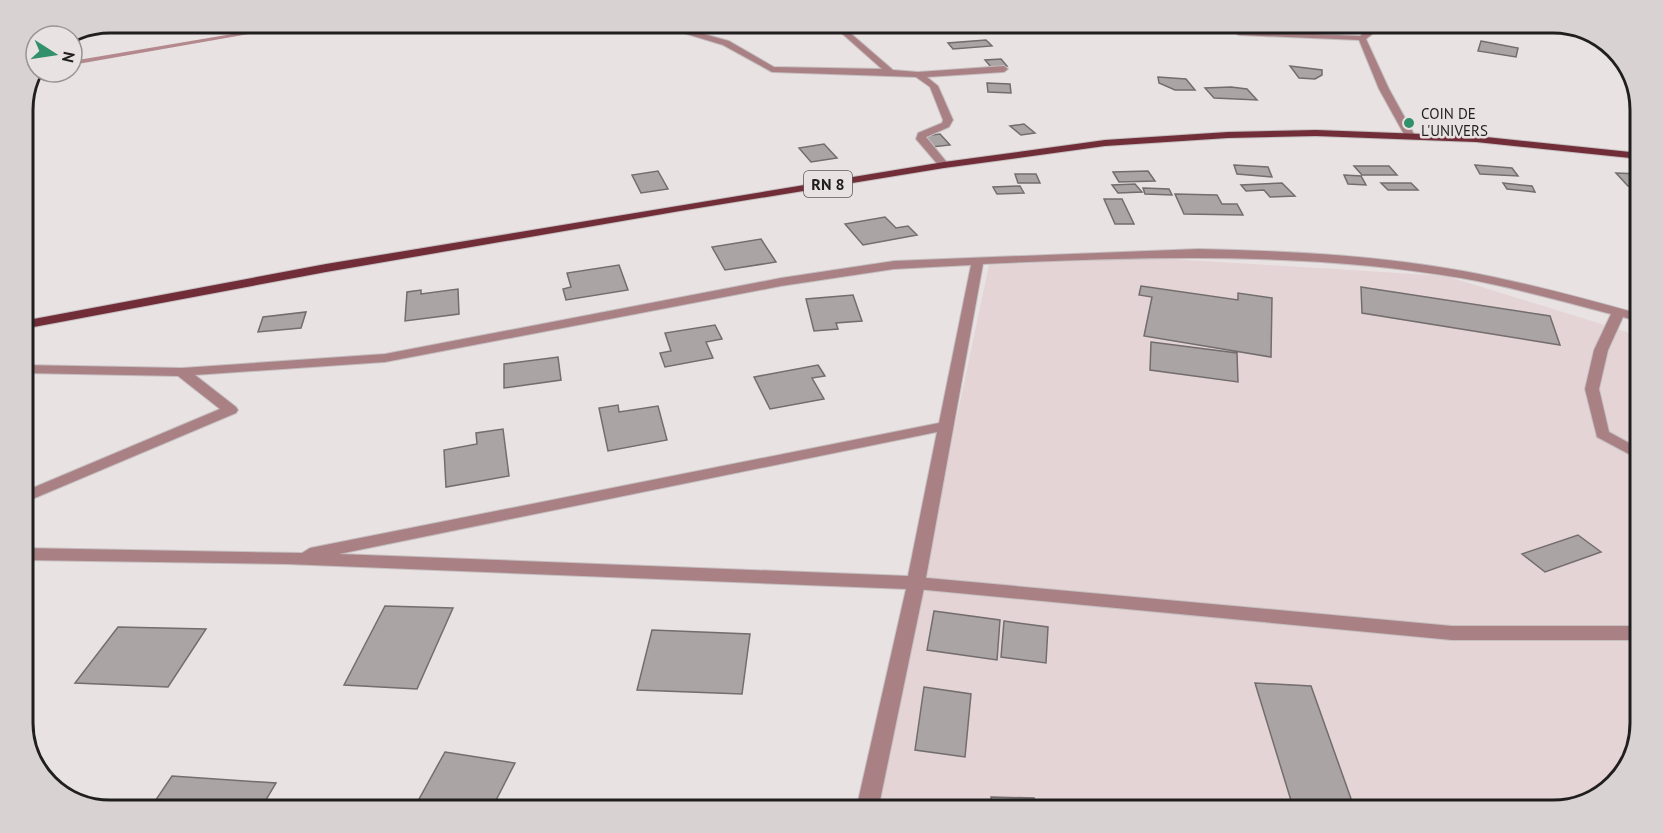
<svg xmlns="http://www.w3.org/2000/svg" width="1663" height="833" viewBox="0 0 1663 833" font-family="'PT Sans',sans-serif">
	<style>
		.built { fill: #e4d4d5 }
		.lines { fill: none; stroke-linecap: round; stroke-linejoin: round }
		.stream { fill: #b3898d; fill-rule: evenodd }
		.building { fill: #aaa4a4; stroke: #736d6d; stroke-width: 1.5 }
		.service-casing { stroke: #c5bfc0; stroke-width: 2 }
		.minor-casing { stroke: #c5bfc0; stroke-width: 2 }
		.primary-casing { stroke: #c5bfc0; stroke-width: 2 }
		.service { fill: #a98185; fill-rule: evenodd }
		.minor { fill: #a98185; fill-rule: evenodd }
		.primary { fill: #712e39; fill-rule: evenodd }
		.poi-dot { fill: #32916a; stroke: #e9e2e3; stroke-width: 2 }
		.labels { text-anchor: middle; stroke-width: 5; stroke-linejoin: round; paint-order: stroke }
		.far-poi-label { font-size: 15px; fill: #201e1e; stroke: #e9e2e3; text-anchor: start }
		.shield { fill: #e9e2e3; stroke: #5c5959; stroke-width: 1.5 }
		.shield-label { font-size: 16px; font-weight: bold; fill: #201e1e }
		.rim { fill: none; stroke: #201e1e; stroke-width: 3 }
	</style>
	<rect width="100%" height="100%" fill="#e9e2e3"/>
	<!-- built -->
	<path class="built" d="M1155 258 1446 276 1640 336V723L1632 762 1601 796 1554 810H874L989 265Z"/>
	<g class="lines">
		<!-- stream -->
		<path class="stream" d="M304 22H317L72 65V61Z"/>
	</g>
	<!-- building -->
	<path class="building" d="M986 40 992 46 953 49 948 43Z
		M1481 41 1518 48 1516 57 1478 51Z
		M1001 59 1007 66 991 67 985 60Z
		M1290 66 1322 70V75L1315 79 1299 78Z
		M1158 77 1186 79 1195 90H1175L1159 83Z
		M987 83 1010 84 1011 93 988 92Z
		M1231 87 1247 89 1257 100 1214 98 1205 88Z
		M1024 124 1035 133 1021 135 1010 126Z
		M940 134 950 145 932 147 923 136Z
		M824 144 837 158 811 162 799 148Z
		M1234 165 1268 167 1272 177 1237 174Z
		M1475 165 1512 168 1518 176 1480 174Z
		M1354 166H1389L1397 175H1362Z
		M658 171 668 189 641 193 632 175Z
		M1148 171 1155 181 1119 182 1113 172Z
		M1616 173 1640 174V187L1628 186Z
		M1015 174H1036L1040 183H1018Z
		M1344 175 1361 176 1366 185 1348 184Z
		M1282 183 1295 196 1270 197 1264 190 1246 191 1241 185Z
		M1381 183H1411L1418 190H1388Z
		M1503 183 1532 186 1535 192 1507 189Z
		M1135 184 1142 192 1118 193 1112 185Z
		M1020 186 1024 193 997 194 993 187Z
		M1143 188 1169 189 1172 195 1145 194Z
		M1175 194 1217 195 1222 204H1237L1243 215 1184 214Z
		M1104 199H1122L1134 224H1115Z
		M885 217 896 228 908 226 917 235 863 245 845 224Z
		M761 239 776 262 725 270 712 247Z
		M619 265 628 290 566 300 563 289 571 287 567 273Z
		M1141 286 1238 300V293L1272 298 1271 357 1144 336 1152 297 1139 295Z
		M1361 287 1550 316 1560 345 1362 313Z
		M458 289 459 314 405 321 407 292 421 290V294Z
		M853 295 862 321 836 323 838 329 814 331 806 299Z
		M306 312 301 328 258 332 263 317Z
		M715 325 722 339 706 342 713 358 665 367 660 353 671 351 665 333Z
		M1151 342 1237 353 1238 382 1150 370Z
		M558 357 561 380 504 388V364Z
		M818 365 825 376 812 378 824 399 770 409 754 377Z
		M618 405 619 412 658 406 667 440 608 451 599 408Z
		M503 429 509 476 446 487 444 450 477 444 476 433Z
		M1578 535 1601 552 1545 572 1522 554Z
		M385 606 453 608 417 689 344 685Z
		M934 611 1000 620 997 660 927 650Z
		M1004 621 1048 627 1046 663 1001 657Z
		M118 627 206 629 168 687 75 683Z
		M652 630 750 634 742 694 637 690Z
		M1255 683 1311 686 1355 810 1293 807Z
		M924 687 971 694 965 757 915 750Z
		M445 752 515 763 491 810H413Z
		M172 776 276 783 260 810H149Z
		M991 797 1034 798 1036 808 1117 809V810H993Z"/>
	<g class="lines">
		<defs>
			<path id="service" d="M916 577 1452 626H1640V640H1452L916 589 910 588 907 583 910 578Z"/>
			<path id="minor" d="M647 22H661L729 41 774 67 882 69 829 22H838L845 28 875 22H894L849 32 893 70 918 72 1004 66 1008 69 1004 72 927 77 938 86 953 120 949 127 926 137 949 165 944 168 940 167 916 139 918 133 942 123 943 120 930 87 916 77 772 72 723 45Z
				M1214 22H1225L1241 31 1360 36 1378 22H1388L1366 39 1389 89 1415 136 1410 139 1405 136 1379 89 1359 40 1239 35Z
				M1640 137V155L1636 154 1633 145 1636 138Z
				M1198 249C1286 251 1375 255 1463 271 1523 282 1582 298 1640 314V322L1623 317 1608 350 1599 389 1609 432 1640 449V460L1597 437 1585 389 1594 350 1611 314C1561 301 1512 287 1461 278 1302 251 1143 257 983 264L925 583 878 810H856L906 589 286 564 23 560V548L302 553 310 548 939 423 971 265 894 269 781 286 385 362 195 375 236 407 238 410 236 413 23 503V492L220 409 178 376 23 373V365L182 368 385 354 781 278 894 261ZM937 432 908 576 339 554Z"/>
			<path id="primary" d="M1316 130 1476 136 1640 153V159L1476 142 1316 136 1228 138 1105 146 944 168 680 211 326 272 23 329V321L326 264 944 162 1105 140 1228 132Z"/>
		</defs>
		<!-- service casing -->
		<use href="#service" class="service-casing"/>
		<!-- minor casing -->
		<use href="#minor" class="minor-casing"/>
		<!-- primary casing -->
		<use href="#primary" class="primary-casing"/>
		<!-- service -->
		<use href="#service" class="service"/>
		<!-- minor -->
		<use href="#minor" class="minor"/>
		<!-- primary -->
		<use href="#primary" class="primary"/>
	</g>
	<!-- markers -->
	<circle class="poi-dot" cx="1409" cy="123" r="6"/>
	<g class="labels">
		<!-- far-poi labels -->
		<g class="far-poi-label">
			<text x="1421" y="119">COIN DE<tspan x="1421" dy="17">L'UNIVERS</tspan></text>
		</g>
		<!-- shield labels -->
		<rect class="shield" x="804" y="171" width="48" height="26" rx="4.5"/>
		<g class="shield-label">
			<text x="828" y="190">RN 8</text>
		</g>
	</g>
	<!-- crop -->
	<path d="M0 0H1663V833H0ZM110 33H1553A77 77 0 0 1 1630 110V723A77 77 0 0 1 1553 800H110A77 77 0 0 1 33 723V110A77 77 0 0 1 110 33Z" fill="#d9d2d3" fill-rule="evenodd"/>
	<path class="rim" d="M110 33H1553A77 77 0 0 1 1630 110V723A77 77 0 0 1 1553 800H110A77 77 0 0 1 33 723V110A77 77 0 0 1 110 33Z"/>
	<!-- north arrow -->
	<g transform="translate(54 54) rotate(102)"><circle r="28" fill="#e9e2e3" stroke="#999494" stroke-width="1.5"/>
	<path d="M0-4.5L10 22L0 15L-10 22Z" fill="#32916a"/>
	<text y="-9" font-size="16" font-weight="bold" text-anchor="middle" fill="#201e1e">N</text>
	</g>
</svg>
